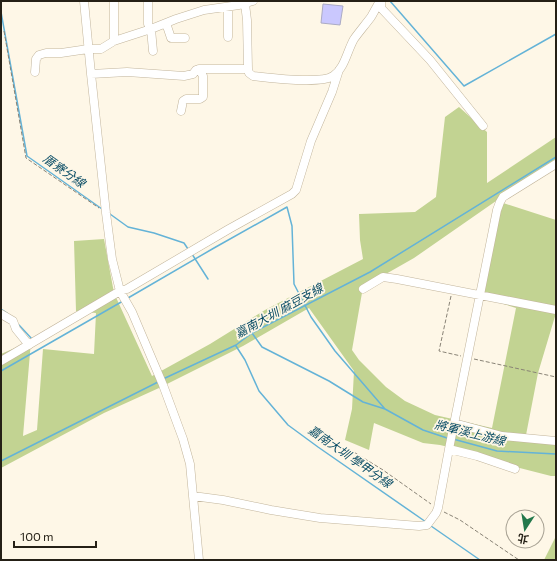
<svg xmlns="http://www.w3.org/2000/svg" width="557" height="561" viewBox="0 0 557 561" font-family="Commissioner,'Noto Sans TC',sans-serif">
	<style>
		.green { fill: #c2d392; fill-rule: evenodd }
		.lines { fill: none; stroke-linecap: round; stroke-linejoin: round }
		.stream { stroke: #64b3d7; stroke-width: 1.5 }
		.building { fill: #cac8fe; stroke: #ababc5 }
		.minor-casing { stroke: #c2b59c; stroke-width: 9 }
		.path { stroke: #898376; stroke-width: 1; stroke-dasharray: 4 2; stroke-linecap: butt }
		.minor { stroke: #fff; stroke-width: 8 }
		.labels { text-anchor: middle; stroke-width: 3.5; stroke-linejoin: round; paint-order: stroke }
		.water-label { font-size: 12px; font-style: italic; fill: #074b64; stroke: #fef7e7 }
	</style>
	<rect width="100%" height="100%" fill="#fef7e7"/>
	<!-- green -->
	<path class="green" d="M459 107 487 132V183L556 137V167L497 201 556 220V313L538 373 526 435 556 438V476H551L504 464 481 455 440 445 423 443 374 423 369 450 345 440 352 409 354 371 309 308 243 346 159 388 104 413 1 468V354L31 341 23 436 37 430 43 349 94 354 96 313 76 311 74 241 104 239 114 293 152 376 210 344 265 310 363 259 360 240 359 214 415 212 436 197 445 117ZM496 201 481 297 516 308 492 428 435 415 405 401 386 387 359 360 352 350 363 287 414 258Z
		M556 536V560H544Z"/>
	<g class="lines">
		<!-- stream -->
		<path class="stream" d="M390 1 464 86 556 34
			M1 12 27 156 102 209
			M110 214 128 227 154 233 184 243 188 249
			M192 254 208 279
			M128 298 214 248 287 207 292 226 294 284 311 317 335 351 385 409
			M1 309 7 313
			M19 325 32 339
			M252 333 262 347 329 381 363 402 385 409 423 430 447 438
			M236 346 245 360 259 391 288 425 318 447 426 522
			M1 371 123 301
			M163 379 236 345 252 333 370 272 556 157
			M453 439 497 451 556 454
			M1 461 158 382
			M431 526 480 560"/>
	</g>
	<!-- building -->
	<path class="building" d="M323 4 343 6 340 25 321 23Z"/>
	<g class="lines">
		<defs>
			<path id="minor" d="M84 1 91 74 106 213 112 259 120 291 132 312 163 385 183 439 190 464 199 560
				M114 1V41
				M148 1V24L151 29 153 51
				M381 1V8L430 60 483 126
				M245 4 247 20 248 69 249 73 253 76C269 78 322 84 333 76 345 68 347 51 354 39 359 32 365 25 371 17 374 12 377 6 380 1
				M228 7V37
				M166 23 171 38H185
				M199 69H248
				M35 72 36 59 39 55 46 53H61L88 49H101L114 41 151 29 176 19 204 10 239 5 253 1
				M91 74 127 72 184 76 193 74 196 70 199 69 203 76V97L200 99H186L183 101 181 111
				M363 289 383 277 397 279 556 310
				M1 314 13 321 16 329 29 345
				M1 361 120 291 127 289 229 229 292 194 296 190 311 141 332 92 339 70
				M454 423 502 436 556 441
				M449 449 497 210 500 202 503 197 556 164
				M193 496 223 500 271 510 320 518 419 526 427 525 436 513 438 508 449 449 477 456 515 469"/>
		</defs>
		<!-- minor casing -->
		<use href="#minor" class="minor-casing"/>
		<!-- path -->
		<path class="path" d="M4 31 26 158 99 208
			M451 296 439 351 461 356
			M474 359 556 377
			M349 449 383 470 431 504
			M444 512 460 520 519 560"/>
		<!-- minor -->
		<use href="#minor" class="minor"/>
	</g>
	<g class="labels">
		<!-- water labels -->
		<g class="water-label">
			<text transform="translate(64 171) rotate(35)" y="4">厝寮分線</text>
			<text transform="translate(279 311) rotate(-29)" y="4">嘉南大圳 麻豆支線</text>
			<text transform="translate(470 433) rotate(14)" y="4">將軍溪上游線</text>
			<text transform="translate(350 457) rotate(35)" y="4">嘉南大圳 學甲分線</text>
		</g>
	</g>
	<!-- border -->
	<rect width="557" height="561" fill="none" stroke="#252016" stroke-width="4"/>
	<!-- north arrow -->
	<g transform="translate(525 529) rotate(192)"><circle r="19" fill="#fef7e7" stroke="#a7a193"/>
	<path d="M0-3L7 15L0 10L-7 15Z" fill="#23784b"/>
	<text y="-6" font-size="11" font-weight="bold" text-anchor="middle" fill="#252016">北</text>
	</g>
	<!-- scale -->
	<path d="M14 541v6h82v-6" fill="none" stroke="#252016" stroke-width="2"/>
	<text x="20" y="541" font-size="12" fill="#252016" stroke="#fef7e7" stroke-width="3" paint-order="stroke">100 m</text>
</svg>
